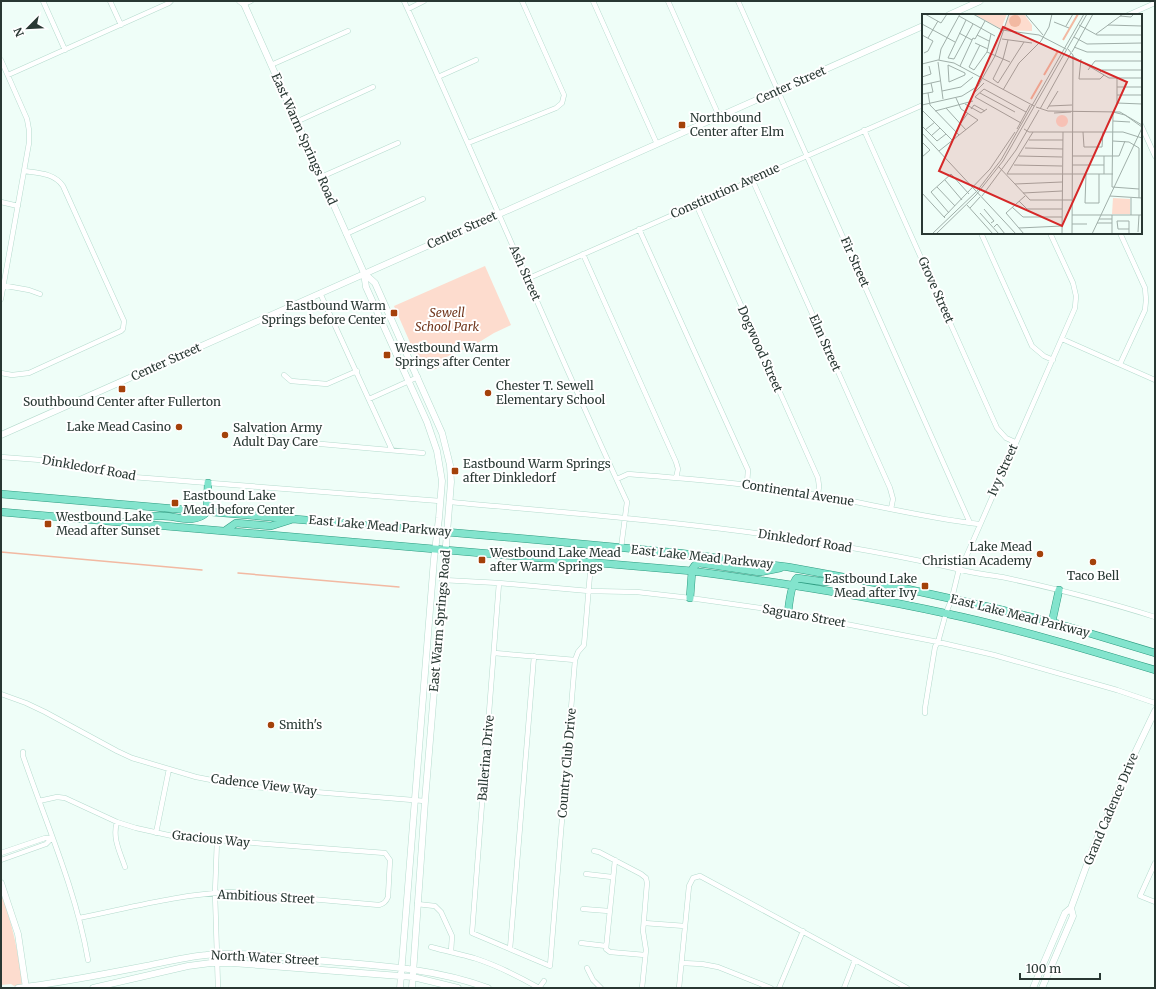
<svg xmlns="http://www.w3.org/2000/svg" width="1156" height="989" viewBox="0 0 1156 989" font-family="Merriweather,serif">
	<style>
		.green { fill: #fddcce }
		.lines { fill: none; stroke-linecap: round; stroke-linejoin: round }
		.stream { stroke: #f2b9a2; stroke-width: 1.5 }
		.street-casing { stroke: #b5dbce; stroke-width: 5.5 }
		.secondary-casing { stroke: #b5dbce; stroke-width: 7 }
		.primary-casing { stroke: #2e9c81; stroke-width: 8 }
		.street { stroke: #fff; stroke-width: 4.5 }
		.secondary { stroke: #fff; stroke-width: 6 }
		.primary { stroke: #83e4cd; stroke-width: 7 }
		.poi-dot { fill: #a4410a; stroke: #fff; stroke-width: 1.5 }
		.labels { text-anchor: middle; stroke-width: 4; stroke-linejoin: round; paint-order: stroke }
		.street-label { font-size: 12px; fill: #293833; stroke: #fff }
		.poi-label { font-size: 12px; fill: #293833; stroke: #fff; text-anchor: start }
		.park-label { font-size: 12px; font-style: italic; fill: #71361c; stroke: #fff }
		.inset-river { fill: none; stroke: #f2b9a2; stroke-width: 2 }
		.inset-road { fill: none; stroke: #a0afa9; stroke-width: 1 }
		.view { fill: #d62828; fill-opacity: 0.15; stroke: #d62828; stroke-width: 2 }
		.inset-edge { fill: none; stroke: #293833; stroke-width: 2 }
	</style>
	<rect width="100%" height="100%" fill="#effef8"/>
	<!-- green -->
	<path class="green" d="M485 266 511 325 494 333 476 344 442 359 444 365 433 370 428 368 425 360 419 363 394 306Z
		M1 893C12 923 19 953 22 985L14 986 11 984 1 985Z"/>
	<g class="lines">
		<!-- stream -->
		<path class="stream" d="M1 552 202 570
			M238 573 399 587"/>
		<defs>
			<path id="street" d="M43 1 65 50
				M110 1 121 25
				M404 1C480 167 550 336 627 502L621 548
				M593 1 657 144
				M668 1 719 116
				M738 1 970 523
				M244 4 251 1
				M408 9 424 1
				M1128 15 1155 3
				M1 60 27 119 29 130V143L1 299
				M271 65 348 31
				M8 75 169 3 171 1
				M438 77 476 60
				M296 122 373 87
				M1141 125 1155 156
				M864 130 997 428 1006 438 1015 442
				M468 143 556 108 562 103 564 95 522 1
				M321 177 398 143
				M752 179 890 488 893 499 891 509
				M1 202 18 206
				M696 204 818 478 819 486 818 495
				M639 229 748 470 747 484
				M981 233 1032 346 1044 356 1053 360
				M1120 233 1145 288 1146 300 1145 310 1120 364
				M346 234 423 199
				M583 254 676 462 678 469 676 478
				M527 279 923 105
				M1 285 29 290 40 294
				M320 293 392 450
				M1062 339 1155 380
				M1 373 12 375 29 373 121 331 123 329 124 321 63 186C54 173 38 173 24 171
				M284 375 291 381 327 384 357 371
				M369 399 418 377
				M268 434 276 440 423 453
				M1 457 54 461 120 476 440 501
				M617 479 628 474C692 479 755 484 818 495 872 504 925 518 979 524
				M449 502C622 517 797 531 966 571 978 574 990 575 1002 577 1053 588 1105 601 1155 617
				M443 580 499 583 589 591 637 592 690 598 774 610 938 642 994 655 1117 690 1155 703
				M499 583 472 933 550 966 575 660 578 652 584 645 591 562
				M494 653 575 660
				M1 694 26 703 45 712 117 751 132 758 196 777 242 786 425 801
				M925 713V708L935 647 938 642 946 613 952 598 959 569 966 557 1075 308 1076 296 1073 283 1050 233
				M23 752V756C46 823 76 890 88 960
				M39 801 57 797 65 798 117 822 136 828 177 837 385 853 390 860 388 897C386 902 384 904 379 905L231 892C180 894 129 908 79 918
				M117 822C112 838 120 852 125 867
				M156 833 169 769
				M217 840 215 893 218 988
				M594 851 599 852 641 874 646 878 647 883 643 931 646 950 642 988
				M1 853 45 838H52
				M1 860 46 844 52 838
				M615 860 606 949 610 952 645 955
				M1155 863 1140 896 1155 902
				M586 874 612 877
				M417 904 435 906 441 912 452 936 451 952
				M583 909 609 911
				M644 923 685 926
				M581 943 606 946
				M431 947C445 951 460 954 474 958 496 965 518 976 539 988
				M510 949 534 656
				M682 963 702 964 718 967 771 988
				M587 968 593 980 601 988
				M539 988 544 981
				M679 988 689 886 693 878 700 876 907 988
				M779 988 803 931
				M844 988 855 960"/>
			<path id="secondary" d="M240 1 244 4 364 273 366 287 427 422 437 451 442 481 439 518 434 559 400 988
				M949 15 980 1
				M364 273 375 283 442 433 450 465 451 482 447 533 425 801 412 988
				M1 435 923 26
				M1 883 18 934 26 988
				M18 988C60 983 100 975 141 967 162 963 184 957 206 955 240 951 278 957 312 960 371 965 431 967 488 988
				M93 988 188 966 211 963H232L413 977 458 988
				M1033 988 1065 913 1071 908 1093 848 1131 761 1155 711
				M1042 988 1073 916 1071 908"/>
			<path id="primary" d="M1 494 539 540 679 553 788 567 898 587 998 609 1052 622 1155 653
				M1 512 692 571C777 582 861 595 944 613 1015 628 1085 649 1155 670
				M135 521C142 520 150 516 156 516 174 514 193 526 207 512L208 483
				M226 530 236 523 271 526 290 520
				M690 598 692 571C693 566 695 565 699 563L760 572 780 568
				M788 613C789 604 791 583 797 578L825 582 843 578
				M1052 622 1059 590"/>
		</defs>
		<!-- street casing -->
		<use href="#street" class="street-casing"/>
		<!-- secondary casing -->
		<use href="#secondary" class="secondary-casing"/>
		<!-- primary casing -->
		<use href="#primary" class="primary-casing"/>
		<!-- street -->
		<use href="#street" class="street"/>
		<!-- secondary -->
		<use href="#secondary" class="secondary"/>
		<!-- primary -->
		<use href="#primary" class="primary"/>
	</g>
	<!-- markers -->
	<g class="poi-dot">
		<rect x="678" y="121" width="8" height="8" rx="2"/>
		<rect x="390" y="309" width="8" height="8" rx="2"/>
		<rect x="383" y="351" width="8" height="8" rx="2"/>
		<rect x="118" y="385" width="8" height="8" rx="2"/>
		<circle cx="488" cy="393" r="4"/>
		<circle cx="179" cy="427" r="4"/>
		<circle cx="225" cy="435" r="4"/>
		<rect x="451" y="467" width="8" height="8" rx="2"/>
		<rect x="171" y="499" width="8" height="8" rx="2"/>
		<rect x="44" y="520" width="8" height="8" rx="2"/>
		<circle cx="1040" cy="554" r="4"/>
		<rect x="478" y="556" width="8" height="8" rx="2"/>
		<circle cx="1093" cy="562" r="4"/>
		<rect x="921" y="582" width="8" height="8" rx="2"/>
		<circle cx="271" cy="725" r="4"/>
	</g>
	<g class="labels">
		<!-- street labels -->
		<g class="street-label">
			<text transform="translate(791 85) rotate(-24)" y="4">Center Street</text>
			<text transform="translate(304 139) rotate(66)" y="4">East Warm Springs Road</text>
			<text transform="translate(725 191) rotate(-24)" y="4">Constitution Avenue</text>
			<text transform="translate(462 230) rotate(-24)" y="4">Center Street</text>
			<text transform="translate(855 262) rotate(66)" y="4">Fir Street</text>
			<text transform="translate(525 273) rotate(66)" y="4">Ash Street</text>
			<text transform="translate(936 290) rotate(66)" y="4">Grove Street</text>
			<text transform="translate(825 343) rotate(66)" y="4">Elm Street</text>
			<text transform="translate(760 349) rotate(66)" y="4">Dogwood Street</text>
			<text transform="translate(166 362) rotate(-24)" y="4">Center Street</text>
			<text transform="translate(89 468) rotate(10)" y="4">Dinkledorf Road</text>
			<text transform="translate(1003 470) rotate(-66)" y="4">Ivy Street</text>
			<text transform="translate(798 493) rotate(9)" y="4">Continental Avenue</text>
			<text transform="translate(380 526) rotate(5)" y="4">East Lake Mead Parkway</text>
			<text transform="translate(805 541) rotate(9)" y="4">Dinkledorf Road</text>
			<text transform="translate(702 557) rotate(6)" y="4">East Lake Mead Parkway</text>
			<text transform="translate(804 616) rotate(10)" y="4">Saguaro Street</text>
			<text transform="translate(1020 616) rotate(14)" y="4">East Lake Mead Parkway</text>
			<text transform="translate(440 621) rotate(-85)" y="4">East Warm Springs Road</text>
			<text transform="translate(486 758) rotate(-85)" y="4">Ballerina Drive</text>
			<text transform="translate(567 763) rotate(-85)" y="4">Country Club Drive</text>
			<text transform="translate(264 785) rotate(7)" y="4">Cadence View Way</text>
			<text transform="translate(1111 809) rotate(-67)" y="4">Grand Cadence Drive</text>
			<text transform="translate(211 839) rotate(6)" y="4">Gracious Way</text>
			<text transform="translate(266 897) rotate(3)" y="4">Ambitious Street</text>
			<text transform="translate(265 958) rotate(3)" y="4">North Water Street</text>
		</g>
		<!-- poi labels -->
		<g class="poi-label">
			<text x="690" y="122">Northbound<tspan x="690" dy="14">Center after Elm</tspan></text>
			<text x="386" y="310" text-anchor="end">Eastbound Warm<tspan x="386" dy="14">Springs before Center</tspan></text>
			<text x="395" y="352">Westbound Warm<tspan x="395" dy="14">Springs after Center</tspan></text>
			<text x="496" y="390">Chester T. Sewell<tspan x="496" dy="14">Elementary School</tspan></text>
			<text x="122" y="406" text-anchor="middle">Southbound Center after Fullerton</text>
			<text x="171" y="431" text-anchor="end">Lake Mead Casino</text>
			<text x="233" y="432">Salvation Army<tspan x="233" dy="14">Adult Day Care</tspan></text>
			<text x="463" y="468">Eastbound Warm Springs<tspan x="463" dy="14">after Dinkledorf</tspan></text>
			<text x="183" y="500">Eastbound Lake<tspan x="183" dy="14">Mead before Center</tspan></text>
			<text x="56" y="521">Westbound Lake<tspan x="56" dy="14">Mead after Sunset</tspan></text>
			<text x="1032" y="551" text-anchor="end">Lake Mead<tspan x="1032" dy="14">Christian Academy</tspan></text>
			<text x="490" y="557">Westbound Lake Mead<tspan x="490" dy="14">after Warm Springs</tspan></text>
			<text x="1093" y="580" text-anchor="middle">Taco Bell</text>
			<text x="917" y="583" text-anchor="end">Eastbound Lake<tspan x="917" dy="14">Mead after Ivy</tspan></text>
			<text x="279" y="729">Smith's</text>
		</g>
		<!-- park labels -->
		<g class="park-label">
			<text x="447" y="317">Sewell<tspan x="447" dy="14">School Park</tspan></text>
		</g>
	</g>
	<!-- overview -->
	<g transform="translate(922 14)">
		<rect width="220" height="220" fill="#effef8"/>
		<path d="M52 0H85L79 15ZM88 0H102L110 11V17L80 16ZM134 107a6 6 0 1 1 12 0a6 6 0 1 1-12 0ZM191 184 208 185V200H190Z" fill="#fddcce"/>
		<path d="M87 7a6 6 0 1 1 12 0a6 6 0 1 1-12 0Z" fill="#f2b9a2"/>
		<path class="inset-river" d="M141 26 156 0M122 61 136 37M109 85 120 66"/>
		<path class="inset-road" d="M3 0 19 9 25 0M51 0 80 16 117 21 144 35M103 0 121 21M37 2 73 22M198 2 209 3 212 0M44 6 26 44 32 45 51 10M132 8 147 14M0 10 33 28M157 11 175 21H220M186 11 220 12M144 12 151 0M37 19 50 26M174 20 201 0M0 21 11 27 6 37 2 39M55 21 67 27M152 23 165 30 220 29M6 24 16 7M80 25 110 29M86 26 81 45 71 65 76 69 102 28M53 29 66 35M58 31 47 53 52 56 65 38 69 20M152 33 165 38H220M146 35 151 41 150 220M65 38 88 48M150 38 171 0M150 42 187 64H220M159 45 157 65H178L182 61M17 46 19 35 38 0M16 48 21 85M0 50 16 46 32 49 112 92M26 51 43 59V61L27 68ZM38 52 51 24 53 25 63 7M166 56 173 47H220M178 58 180 56H220M0 63 9 60 7 52M195 64V89L220 90M0 71 18 67M195 73H220M81 76 97 49 119 27 127 13 130 0M20 77 39 73 51 63M6 79 8 91 37 121M58 79 93 98M0 80 11 78 9 69M51 80 62 69M195 81H220M43 90 59 99 65 95M0 91 40 82 56 72 73 42 87 0M127 92 150 91M114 93 126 97 198 98 220 111M24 94 44 116M49 95 52 91 63 97M118 95 149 39M125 95 136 77M0 96 30 126M13 97 51 87M191 98 190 173 217 175M191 98 203 101 220 113M132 99 149 98M191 107 208 108M99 109 53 83 62 75 104 98M38 110 46 99M0 112 15 127 24 120M95 115 108 91M102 115 107 118H201L220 124M3 116 13 108M161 118 162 133H180L181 118M0 119 94 220M9 122 18 114M107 126H141M191 127 207 128 217 134V184M0 128 8 136 0 143M103 134 141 135M17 137 56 106 39 95 34 84M97 142 140 143M150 142H197L203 127M92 151 140 152M150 151H182M76 152 108 186H150M85 160H191M85 160 111 118M164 160 163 189H177V160M182 160V142M23 166 40 186M93 170 140 168M15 173 33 192M0 179 23 204M101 179 140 177M60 182 94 136 117 96M188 182 220 184M209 184V201M97 187 105 195H140M45 191 71 220M90 193 101 203H140M48 194 58 183M62 195 72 207 69 209M27 199 9 178 29 160 47 180M58 199 77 220M150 201H220M22 203 68 155 93 118M177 205H190M175 209H190M150 210H165M72 213 75 210 83 220M97 214 140 212M216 218 217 201M10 220 55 177 79 146 162 0M14 220 54 181 81 147 165 0M102 220 84 199 103 182M140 220 141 118M170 220 220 114M190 220V201M207 220V207H195L196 215H207"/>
		<path class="view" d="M81 13 205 68 140 212 17 157Z"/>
		<rect width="220" height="220" class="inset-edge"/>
	</g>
	<!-- border -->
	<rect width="1156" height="989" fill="none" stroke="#293833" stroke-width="4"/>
	<!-- north arrow -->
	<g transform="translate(28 28) rotate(246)" stroke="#ffffff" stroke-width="3" paint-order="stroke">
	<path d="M0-3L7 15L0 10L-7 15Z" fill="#293833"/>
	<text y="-6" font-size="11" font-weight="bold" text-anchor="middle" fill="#293833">N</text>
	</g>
	<!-- scale -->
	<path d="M1020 973v6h80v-6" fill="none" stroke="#293833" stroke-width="2"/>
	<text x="1026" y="973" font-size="12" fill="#293833" stroke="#ffffff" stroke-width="3" paint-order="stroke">100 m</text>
</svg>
